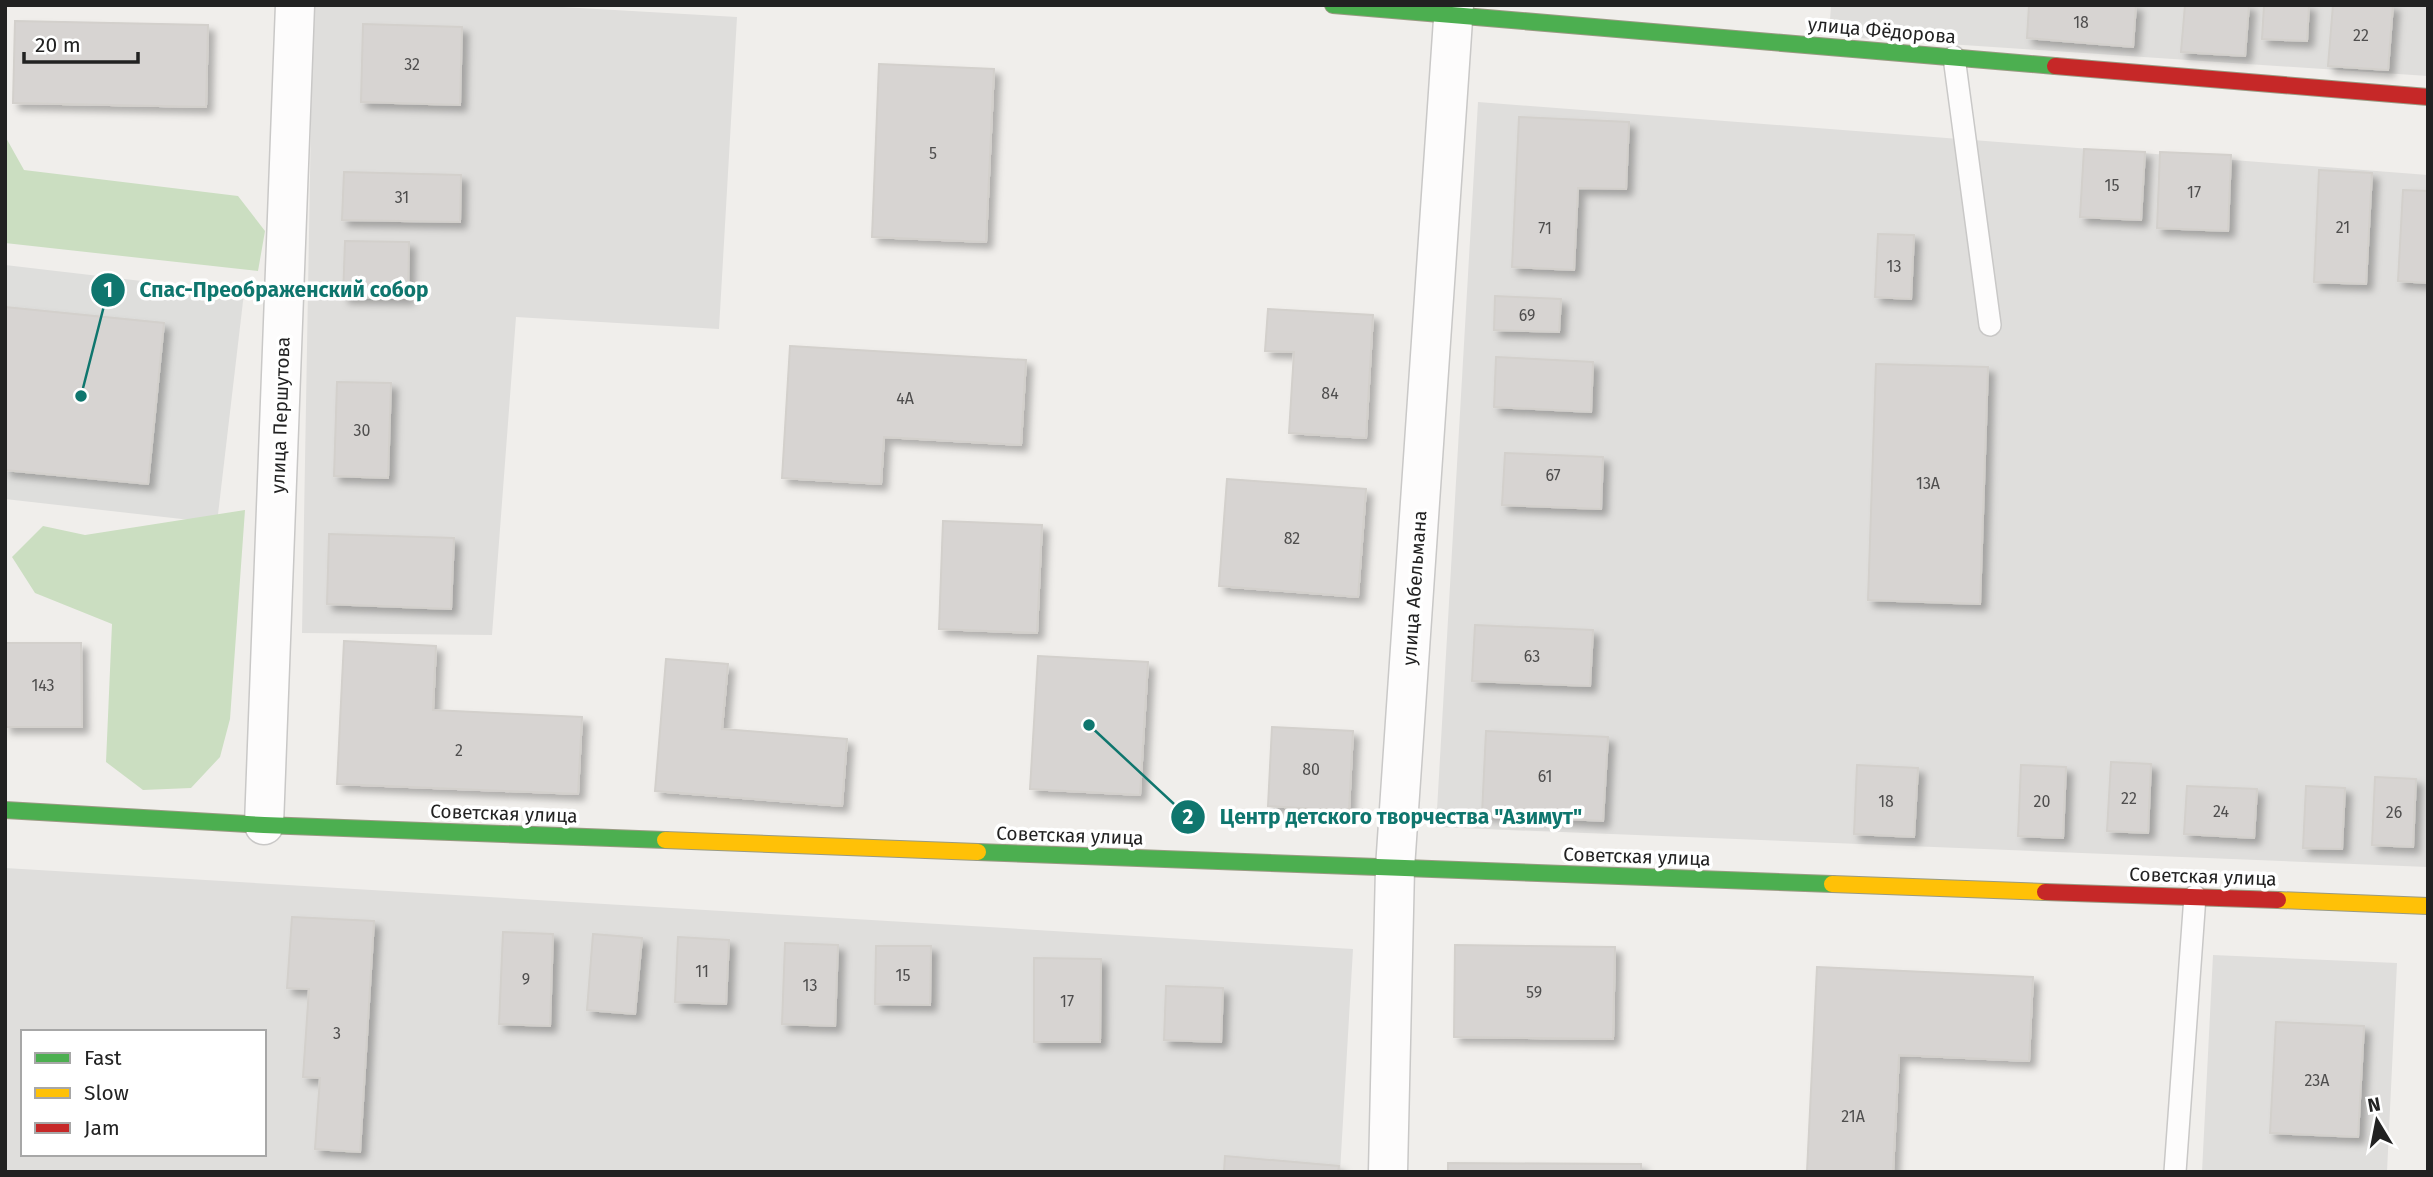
<svg xmlns="http://www.w3.org/2000/svg" width="2433" height="1177" viewBox="0 0 2433 1177" font-family="'Fira Sans',sans-serif">
	<style>
		.residential { fill: #dfdedc; fill-rule: evenodd }
		.religious { fill: #dededc }
		.forest { fill: #cbdec1 }
		.building { fill: #d7d4d2; stroke: #d3d0cc; stroke-width: 2; filter: url(#shadow) }
		.lines { fill: none; stroke-linecap: round; stroke-linejoin: round }
		.lane-casing { stroke: #c9c8c7; stroke-width: 24 }
		.street-casing { stroke: #c9c8c7; stroke-width: 41 }
		.fast-casing { stroke: #999a82; stroke-width: 18 }
		.slow-casing { stroke: #999a82; stroke-width: 18 }
		.jam-casing { stroke: #999a82; stroke-width: 18 }
		.lane { stroke: #fdfcfc; stroke-width: 21 }
		.street { stroke: #fdfcfc; stroke-width: 38 }
		.fast { stroke: #4caf50; stroke-width: 16 }
		.slow { stroke: #ffc107; stroke-width: 16 }
		.jam { stroke: #c62828; stroke-width: 16 }
		.labels { text-anchor: middle; stroke-width: 7; stroke-linejoin: round; paint-order: stroke }
		.number-label { font-size: 16px; fill: #4f4e4e }
		.street-label { font-size: 19px; fill: #222; stroke: #fff }
		.leader { fill: none; stroke: #0f766e; stroke-width: 2.5 }
		.callout-dot { fill: #0f766e; stroke: #fff; stroke-width: 2.5 }
		.mark-label { font-size: 21px; text-anchor: middle; font-weight: bold; fill: #fff }
		.callout-label { font-size: 21px; text-anchor: middle; font-weight: bold; fill: #0f766e; stroke: #fff; stroke-width: 7; stroke-linejoin: round; paint-order: stroke }
	</style>
	<defs>
		<filter id="shadow"><feDropShadow dx="6" dy="6" stdDeviation="3.5" flood-color="#0004"/></filter>
	</defs>
	<rect width="100%" height="100%" fill="#f0eeeb"/>
	<!-- residential -->
	<path class="residential" d="M313 5H527L737 17 719 329 516 317 492 635 302 633Z
		M1831 5H2428V76L1829 36Z
		M1478 102 2428 175V867L1436 827Z
		M5 868 1353 949 1340 1172H5ZM23 1032H264V1154H23Z
		M2213 955 2397 963 2387 1172H2202Z"/>
	<!-- religious -->
	<path class="religious" d="M5 265 244 293 217 523 5 499Z"/>
	<!-- forest -->
	<path class="forest" d="M5 136 24 170 238 196 265 231 258 271 5 243Z
		M245 510 230 719 220 757 191 788 143 790 106 762 112 624 35 593 12 557 43 526 85 535Z"/>
	<!-- building -->
	<path class="building" d="M2029 5H2136L2133 47 2027 38Z
		M2185 5H2249L2245 56 2181 52Z
		M2264 5H2309L2307 41 2262 39Z
		M2333 5H2393L2388 70 2328 66Z
		M15 21 208 25 206 107 13 103Z
		M363 24 462 27 460 105 361 102Z
		M879 64 994 69 986 242 872 237Z
		M1519 117 1629 122 1626 189 1578 188 1574 270 1512 267Z
		M2084 149 2145 152 2141 220 2080 217Z
		M2160 152 2231 155 2228 231 2157 228Z
		M2319 170 2372 173 2366 284 2314 282Z
		M344 172 461 175 460 222 342 220Z
		M2403 190 2428 191V283L2398 281Z
		M1878 234 1914 235 1911 299 1875 297Z
		M345 241 409 242 408 298 343 297Z
		M1495 296 1561 299 1559 332 1494 330Z
		M5 307 164 323 148 484 5 470Z
		M1268 309 1373 315 1366 438 1289 433 1294 352 1265 351Z
		M790 346 1026 360 1021 445 884 437 881 484 782 478Z
		M1496 357 1593 362 1591 412 1494 407Z
		M1876 364 1988 367 1980 604 1868 600Z
		M337 382 391 383 388 478 334 476Z
		M1505 453 1603 457 1601 509 1502 505Z
		M1227 479 1366 489 1358 597 1219 586Z
		M943 521 1042 525 1037 633 939 629Z
		M329 534 454 538 451 609 327 604Z
		M1475 625 1593 630 1590 686 1472 681Z
		M344 641 436 646 433 710 582 717 578 794 337 784Z
		M5 643H81L82 727H5Z
		M1038 656 1148 662 1140 795 1030 789Z
		M666 659 728 664 722 729 847 739 842 806 655 791Z
		M1272 727 1353 731 1349 811 1268 806Z
		M1486 731 1608 737 1603 821 1482 814Z
		M2111 762 2151 764 2148 833 2107 831Z
		M1857 765 1918 768 1914 837 1854 834Z
		M2021 765 2066 767 2063 838 2018 836Z
		M2375 777 2416 779 2413 847 2372 845Z
		M2187 786 2257 789 2254 838 2184 834Z
		M2306 786 2345 788 2342 849 2303 848Z
		M292 917 374 921 360 1152 315 1149 320 1078 303 1077 309 989 287 988Z
		M503 932 553 934 550 1026 499 1024Z
		M593 934 642 938 635 1014 587 1010Z
		M678 937 729 940 726 1004 675 1002Z
		M785 943 838 945 835 1026 782 1024Z
		M1455 945 1615 947 1613 1039 1454 1037Z
		M876 946H931L930 1005 875 1004Z
		M1034 958 1101 959 1100 1042H1034Z
		M1817 967 2033 977 2029 1061 1899 1055 1893 1172H1807Z
		M1166 986 1223 988 1221 1042 1164 1040Z
		M2276 1022 2364 1026 2358 1137 2270 1133Z
		M1225 1156 1339 1166 1338 1172H1224Z
		M1448 1163 1641 1164V1172H1448Z"/>
	<g class="lines">
		<defs>
			<path id="lane" d="M1954 57 1990 325
				M2175 1172 2195 896"/>
			<path id="street" d="M264 825 295 5
				M1388 1172 1395 868 1454 5"/>
			<path id="fast" d="M1333 5 2055 66
				M5 810 264 825 665 840
				M978 852 1832 884"/>
			<path id="slow" d="M665 840 978 852
				M1832 884 2045 892
				M2278 900 2428 906"/>
			<path id="jam" d="M2055 66 2428 97
				M2045 892 2278 900"/>
		</defs>
		<!-- lane casing -->
		<use href="#lane" class="lane-casing"/>
		<!-- street casing -->
		<use href="#street" class="street-casing"/>
		<!-- fast casing -->
		<use href="#fast" class="fast-casing"/>
		<!-- slow casing -->
		<use href="#slow" class="slow-casing"/>
		<!-- jam casing -->
		<use href="#jam" class="jam-casing"/>
		<!-- lane -->
		<use href="#lane" class="lane"/>
		<!-- street -->
		<use href="#street" class="street"/>
		<!-- fast -->
		<use href="#fast" class="fast"/>
		<!-- slow -->
		<use href="#slow" class="slow"/>
		<!-- jam -->
		<use href="#jam" class="jam"/>
	</g>
	<g class="labels">
		<!-- number labels -->
		<g class="number-label">
			<text x="2081" y="28">18</text>
			<text x="2361" y="41">22</text>
			<text x="412" y="70">32</text>
			<text x="933" y="159">5</text>
			<text x="2112" y="191">15</text>
			<text x="2194" y="198">17</text>
			<text x="402" y="203">31</text>
			<text x="2343" y="233">21</text>
			<text x="1545" y="234">71</text>
			<text x="1894" y="272">13</text>
			<text x="1527" y="321">69</text>
			<text x="1330" y="399">84</text>
			<text x="905" y="404">4А</text>
			<text x="362" y="436">30</text>
			<text x="1553" y="481">67</text>
			<text x="1928" y="489">13А</text>
			<text x="1292" y="544">82</text>
			<text x="1532" y="662">63</text>
			<text x="43" y="691">143</text>
			<text x="459" y="756">2</text>
			<text x="1311" y="775">80</text>
			<text x="1545" y="782">61</text>
			<text x="2129" y="804">22</text>
			<text x="1886" y="807">18</text>
			<text x="2042" y="807">20</text>
			<text x="2221" y="817">24</text>
			<text x="2394" y="818">26</text>
			<text x="702" y="977">11</text>
			<text x="903" y="981">15</text>
			<text x="526" y="985">9</text>
			<text x="810" y="991">13</text>
			<text x="1534" y="998">59</text>
			<text x="1067" y="1007">17</text>
			<text x="337" y="1039">3</text>
			<text x="2317" y="1086">23А</text>
			<text x="1853" y="1122">21А</text>
		</g>
		<!-- street labels -->
		<g class="street-label">
			<text transform="translate(1882 30) rotate(5)" y="7">улица Фёдорова</text>
			<text transform="translate(280 415) rotate(-88)" y="7">улица Першутова</text>
			<text transform="translate(1414 588) rotate(-86)" y="7">улица Абельмана</text>
			<text transform="translate(504 813) rotate(2)" y="7">Советская улица</text>
			<text transform="translate(1070 835) rotate(2)" y="7">Советская улица</text>
			<text transform="translate(1637 856) rotate(2)" y="7">Советская улица</text>
			<text transform="translate(2203 876) rotate(2)" y="7">Советская улица</text>
		</g>
	</g>
	<!-- callouts -->
	<path class="leader" d="M81 396L108 290M1089 725L1188 817"/>
	<g class="callout-dot">
		<circle cx="81" cy="396" r="7"/>
		<circle cx="1089" cy="725" r="7"/>
		<circle cx="108" cy="290" r="18"/>
		<circle cx="1188" cy="817" r="18"/>
	</g>
	<g class="mark-label">
		<text x="108" y="297">1</text>
		<text x="1188" y="824">2</text>
	</g>
	<g class="callout-label">
		<text x="284" y="297">Спас-Преображенский собор</text>
		<text x="1401" y="824">Центр детского творчества "Азимут"</text>
	</g>
	<!-- border -->
	<rect width="2433" height="1177" fill="none" stroke="#222222" stroke-width="14"/>
	<!-- legend -->
	<rect x="21" y="1030" width="245" height="126" fill="#ffffff" stroke="#a7a7a7" stroke-width="2"/>
	<rect x="35" y="1053" width="35" height="10" fill="#4caf50" stroke="#a7a7a7" stroke-width="2"/>
	<text x="84" y="1065" font-size="21" fill="#222222">Fast</text>
	<rect x="35" y="1088" width="35" height="10" fill="#ffc107" stroke="#a7a7a7" stroke-width="2"/>
	<text x="84" y="1100" font-size="21" fill="#222222">Slow</text>
	<rect x="35" y="1123" width="35" height="10" fill="#c62828" stroke="#a7a7a7" stroke-width="2"/>
	<text x="84" y="1135" font-size="21" fill="#222222">Jam</text>
	<!-- north arrow -->
	<g transform="translate(2377 1121) rotate(350)" stroke="#ffffff" stroke-width="5" paint-order="stroke">
	<path d="M0-5L12 26L0 18L-12 26Z" fill="#222222"/>
	<text y="-10" font-size="19" font-weight="bold" text-anchor="middle" fill="#222222">N</text>
	</g>
	<!-- scale -->
	<path d="M24 52v10h114v-10" fill="none" stroke="#222222" stroke-width="3.5"/>
	<text x="35" y="52" font-size="21" fill="#222222" stroke="#ffffff" stroke-width="5" paint-order="stroke">20 m</text>
</svg>
